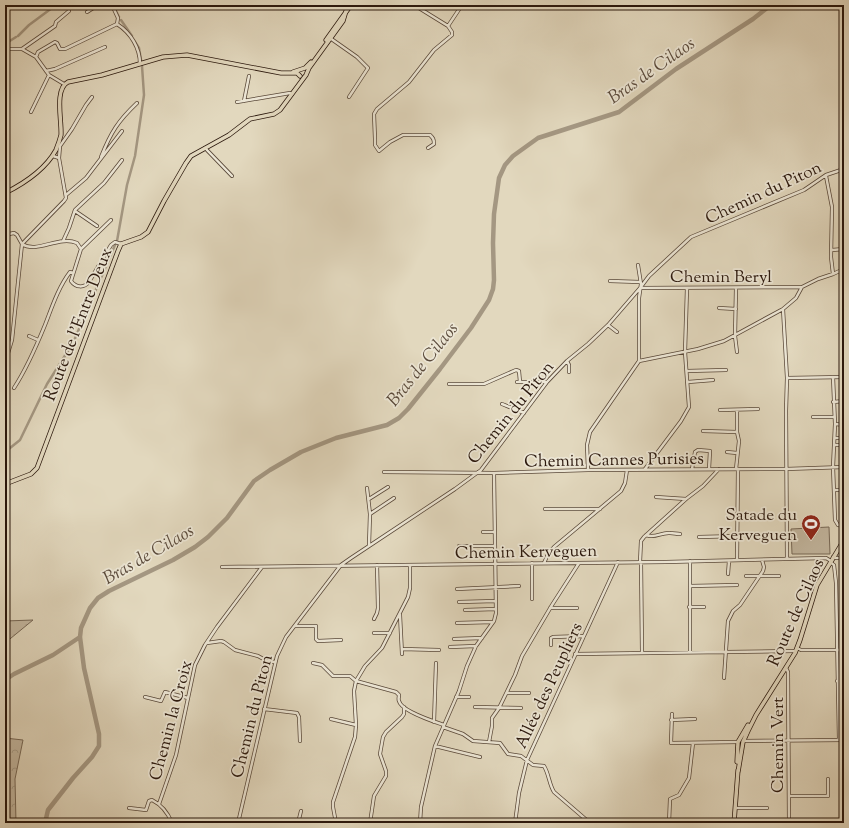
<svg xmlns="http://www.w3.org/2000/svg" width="849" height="828" viewBox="0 0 849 828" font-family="'Sorts Mill Goudy',serif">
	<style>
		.forest { fill: url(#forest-crowns); stroke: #776856 }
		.park { fill: url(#park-tufts); stroke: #776856 }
		.pitch { fill: #c3b7a0; stroke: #776856 }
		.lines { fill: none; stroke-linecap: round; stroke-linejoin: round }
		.canal { stroke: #a49782; stroke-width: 2.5 }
		.river { stroke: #a49782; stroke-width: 4.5 }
		.minor-casing { stroke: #594839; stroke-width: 4 }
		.major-casing { stroke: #2b180d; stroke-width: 5 }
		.minor { stroke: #ece6d5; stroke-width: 2.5 }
		.major { stroke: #e2d8be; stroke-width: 3.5 }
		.labels { text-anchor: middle; stroke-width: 3.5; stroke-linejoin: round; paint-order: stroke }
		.street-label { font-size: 17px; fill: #2b180d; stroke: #ece6d5 }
		.poi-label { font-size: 17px; fill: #2b180d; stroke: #ece6d5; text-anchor: end }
		.water-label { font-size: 18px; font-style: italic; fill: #5b4b3c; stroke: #ece6d5 }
	</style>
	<defs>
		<pattern id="forest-crowns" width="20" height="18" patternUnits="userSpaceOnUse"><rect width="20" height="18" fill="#c3b7a0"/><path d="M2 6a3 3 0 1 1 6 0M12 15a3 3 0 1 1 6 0" fill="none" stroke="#a89d89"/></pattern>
		<pattern id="park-tufts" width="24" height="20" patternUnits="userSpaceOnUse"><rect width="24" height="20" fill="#c3b7a0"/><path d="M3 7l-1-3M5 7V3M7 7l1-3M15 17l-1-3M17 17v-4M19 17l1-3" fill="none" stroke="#a89d89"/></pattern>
	</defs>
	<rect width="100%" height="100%" fill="#e2d8be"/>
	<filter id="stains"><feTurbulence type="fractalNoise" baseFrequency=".005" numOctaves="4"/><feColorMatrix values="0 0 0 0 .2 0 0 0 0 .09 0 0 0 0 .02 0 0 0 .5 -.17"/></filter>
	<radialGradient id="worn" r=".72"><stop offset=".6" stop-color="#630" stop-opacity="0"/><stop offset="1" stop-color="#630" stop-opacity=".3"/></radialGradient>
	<!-- forest -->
	<path class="forest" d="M5 738 23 740 15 779 16 823H5Z"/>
	<!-- park -->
	<path class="park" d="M33 620 5 643V621Z"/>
	<!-- pitch -->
	<path class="pitch" d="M829 527 830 554H792L791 529Z"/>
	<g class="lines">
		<!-- canal -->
		<path class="canal" d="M114 7 119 17
			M121 20 132 36
			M18 36 29 25 56 5
			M135 42 139 48 141 60
			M5 44 16 37
			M117 241 127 185 135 156 144 95 142 66
			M5 452 20 440 47 384 73 343 115 245"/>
		<!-- river -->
		<path class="river" d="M5 680 14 674 53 655 80 637
			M45 823 48 810 73 778 92 757 99 746V734L84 668 80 637 81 628 90 608 98 598 109 591 173 560 195 547 208 537 227 518 254 481 270 470 301 452 336 438 387 425 399 418 408 409 440 369 471 328 489 300 493 289 494 280 493 243 494 214 499 178 505 165 513 156 538 138 619 112 676 69 753 19 771 5"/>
		<defs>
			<path id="minor" d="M112 5 118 18 117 24
				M414 5 448 26 452 32V35L434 50 409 82 377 109 374 114 375 139V145L379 151 390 142 403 135H430C433 138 434 139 434 144L428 148
				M87 12 98 5
				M117 24C131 33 140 48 140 64
				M448 26 462 5
				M330 38 357 57 368 68 349 97
				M5 49H22L36 57 49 75 64 84
				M22 49 55 26 56 22 69 11
				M36 57 38 52 55 42 57 43 60 49H65L117 24
				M46 71 55 69 105 47
				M244 101 249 76
				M237 102 290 93 292 94
				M31 112 49 75
				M205 148 232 176
				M101 157C111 132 118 121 137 103
				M59 158 60 146 72 129 86 105 92 97
				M826 176 832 207 831 257 833 274
				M66 195 86 178 122 131
				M75 211 97 226
				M5 238 9 234 14 233 17 235 22 244C37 254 59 235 77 243L81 249 71 281C76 288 84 288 89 282L111 245 115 242 121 244
				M63 241 69 228 75 210 104 183 122 160
				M81 249 111 220
				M832 250 844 249
				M610 281 640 282
				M640 288 802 287
				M736 288 735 336 737 352
				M719 308 736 309
				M783 309 787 378 786 411 787 559
				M608 325 617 332
				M29 336 38 340
				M567 361 569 365V372
				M639 361 698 349 724 341 783 309 796 298 802 287 818 279 833 274 844 269
				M5 363 12 340 22 244 64 201 66 198 59 158 53 156
				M687 371 726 370
				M833 377 835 424 833 467 835 520 838 525 844 526
				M787 378 844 377
				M517 382H547
				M688 382 713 380
				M449 384H484L516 370 519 371 520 382
				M14 388C27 368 36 347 45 325 52 307 58 288 70 272L73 273
				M833 402 844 401
				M502 404 524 413
				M720 410 758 409
				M813 417H834
				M835 424 844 425
				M703 431 737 432
				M835 438H844
				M834 445H844
				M727 452 737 453
				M645 469 681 421 689 407 685 352 687 288
				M692 469 695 452 698 450 710 451 709 469
				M736 469 739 441 737 432V410
				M588 470 587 445 590 432 639 361V298L641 284 638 265
				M384 472 494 473 588 470 786 469 844 467
				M367 488 370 514 369 545
				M834 490H844
				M656 497 686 499
				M369 499 388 487
				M545 509H600
				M370 514 394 498
				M483 532H495
				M646 535C655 539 661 532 670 533 673 533 677 534 680 534
				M699 537 738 536
				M459 546H495
				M833 557 836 558H844
				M737 560 738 469
				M640 562 641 541 644 537 686 499 703 486 719 469
				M641 562 642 652
				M830 562 834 565 836 583 839 740
				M532 563V599
				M544 563 548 554 554 547 621 491 625 483 627 470
				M222 567 666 562 826 558 831 561
				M728 574 729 561
				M746 576H779
				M690 586 737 585
				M457 589 519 586
				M459 602 496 601
				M689 607H704
				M550 608H577
				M465 610 496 609
				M400 615 402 654
				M374 619 377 613 378 608 377 565
				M457 623 493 622
				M295 626H316V639L318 641 341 640
				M374 633H390
				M454 639 482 638
				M207 643 221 641 224 642 235 650 258 656 267 661 275 662
				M551 645V638L553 637 584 636
				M450 647 476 646
				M797 648 801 650H844
				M402 649 439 650
				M690 652V561
				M575 654 795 651
				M313 663 322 665 333 676H350L356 681 396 692 399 695C399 697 398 699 399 701 401 711 435 722 444 725
				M786 668 788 672 789 823
				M724 678 728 621 733 611 740 605 763 571 764 567 762 560
				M837 681H844
				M507 693H529
				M145 697 161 701 165 692 188 698
				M456 697H469
				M475 707 521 708
				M264 709 297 713 299 717 300 741
				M672 714 671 743 738 742
				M331 719 356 725
				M671 720 695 719
				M434 722 436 663
				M443 727 463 734 473 741 500 743 508 754 521 756 533 765 544 766C549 774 549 784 554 792L590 823
				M743 741 844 740
				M489 742 492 726V718L499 708 515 675 522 656 552 605 579 563
				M435 746 480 757
				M789 796H828V779
				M159 804 176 755 195 665 205 645 217 627 262 567
				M129 808 146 810 149 801 152 800C162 805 168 813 172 823
				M736 808H767
				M238 823 277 656 286 637 341 565 351 558 455 489 481 470 547 382 567 361 588 344 608 325 640 288 649 276 691 237 804 190 826 175 844 169
				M298 823 301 811
				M336 823 333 807V802L355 737 356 725 354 691 356 681 365 666 382 648 408 597 410 588V565
				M370 823 374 796 386 776V771L380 754 383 737 386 732 402 717 404 714V707
				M420 823 421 807 435 746 459 691 467 666 476 646 494 621 496 613 494 473
				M515 823 519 793 527 760 618 562
				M669 823 670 799 679 795 689 778 693 743"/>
			<path id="major" d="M326 40 351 5
				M293 72 305 68 311 62
				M5 193C25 183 45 170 56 150 58 145 60 139 61 135 62 121 54 89 68 82L102 75 163 57 187 55 281 73H297L300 76
				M5 484 31 474 37 468 118 251 121 244 141 237 148 232 164 201 186 163 191 156 229 135 250 119 274 114 280 110 306 75 309 68 343 21 346 11
				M737 762 738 742 748 725
				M738 772 743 742 748 731 756 715 795 653 800 640 817 585 844 540
				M734 823 738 770"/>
		</defs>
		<!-- minor casing -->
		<use href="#minor" class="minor-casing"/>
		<!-- major casing -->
		<use href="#major" class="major-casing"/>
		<!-- minor -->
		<use href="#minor" class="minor"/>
		<!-- major -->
		<use href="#major" class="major"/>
	</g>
	<!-- icons -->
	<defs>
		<symbol id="stadium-pin" viewBox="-11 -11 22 30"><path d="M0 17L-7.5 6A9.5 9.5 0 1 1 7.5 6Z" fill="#8f2418" stroke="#ece6d5"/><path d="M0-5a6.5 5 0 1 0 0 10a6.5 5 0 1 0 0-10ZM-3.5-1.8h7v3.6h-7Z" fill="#fff"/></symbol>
	</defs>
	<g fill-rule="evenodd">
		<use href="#stadium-pin" x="800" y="513" width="22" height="30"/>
	</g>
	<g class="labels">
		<!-- street labels -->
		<g class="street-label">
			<text transform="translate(763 192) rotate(-25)" y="6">Chemin du Piton</text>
			<text x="721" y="282">Chemin Beryl</text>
			<text transform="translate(77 324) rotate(-69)" y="6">Route de l'Entre Deux</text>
			<text transform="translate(510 412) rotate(-51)" y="6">Chemin du Piton</text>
			<text transform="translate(614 459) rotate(-1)" y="6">Chemin Cannes Purisies</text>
			<text transform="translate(526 551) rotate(-1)" y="6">Chemin Kerveguen</text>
			<text transform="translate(795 612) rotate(-66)" y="6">Route de Cilaos</text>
			<text transform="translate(548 685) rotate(-65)" y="6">Allée des Peupliers</text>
			<text transform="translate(251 716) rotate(-76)" y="6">Chemin du Piton</text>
			<text transform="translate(170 720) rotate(-75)" y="6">Chemin la Croix</text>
			<text transform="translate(777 745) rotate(-90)" y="6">Chemin Vert</text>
		</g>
		<!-- poi labels -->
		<g class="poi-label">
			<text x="797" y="520">Satade du<tspan x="797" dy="20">Kerveguen</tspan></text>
		</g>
		<!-- water labels -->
		<g class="water-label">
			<text transform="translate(651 70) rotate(-35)" y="6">Bras de Cilaos</text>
			<text transform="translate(422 364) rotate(-51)" y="6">Bras de Cilaos</text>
			<text transform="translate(148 554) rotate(-30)" y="6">Bras de Cilaos</text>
		</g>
	</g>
	<!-- margin -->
	<rect width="849" height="828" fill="none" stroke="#e2d8be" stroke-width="20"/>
	<rect x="6" y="6" width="837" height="816" fill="none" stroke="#2b180d" stroke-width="2"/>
	<rect x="10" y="10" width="829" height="808" fill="none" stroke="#2b180d"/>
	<rect width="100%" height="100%" filter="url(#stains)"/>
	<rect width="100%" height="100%" fill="url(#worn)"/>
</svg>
